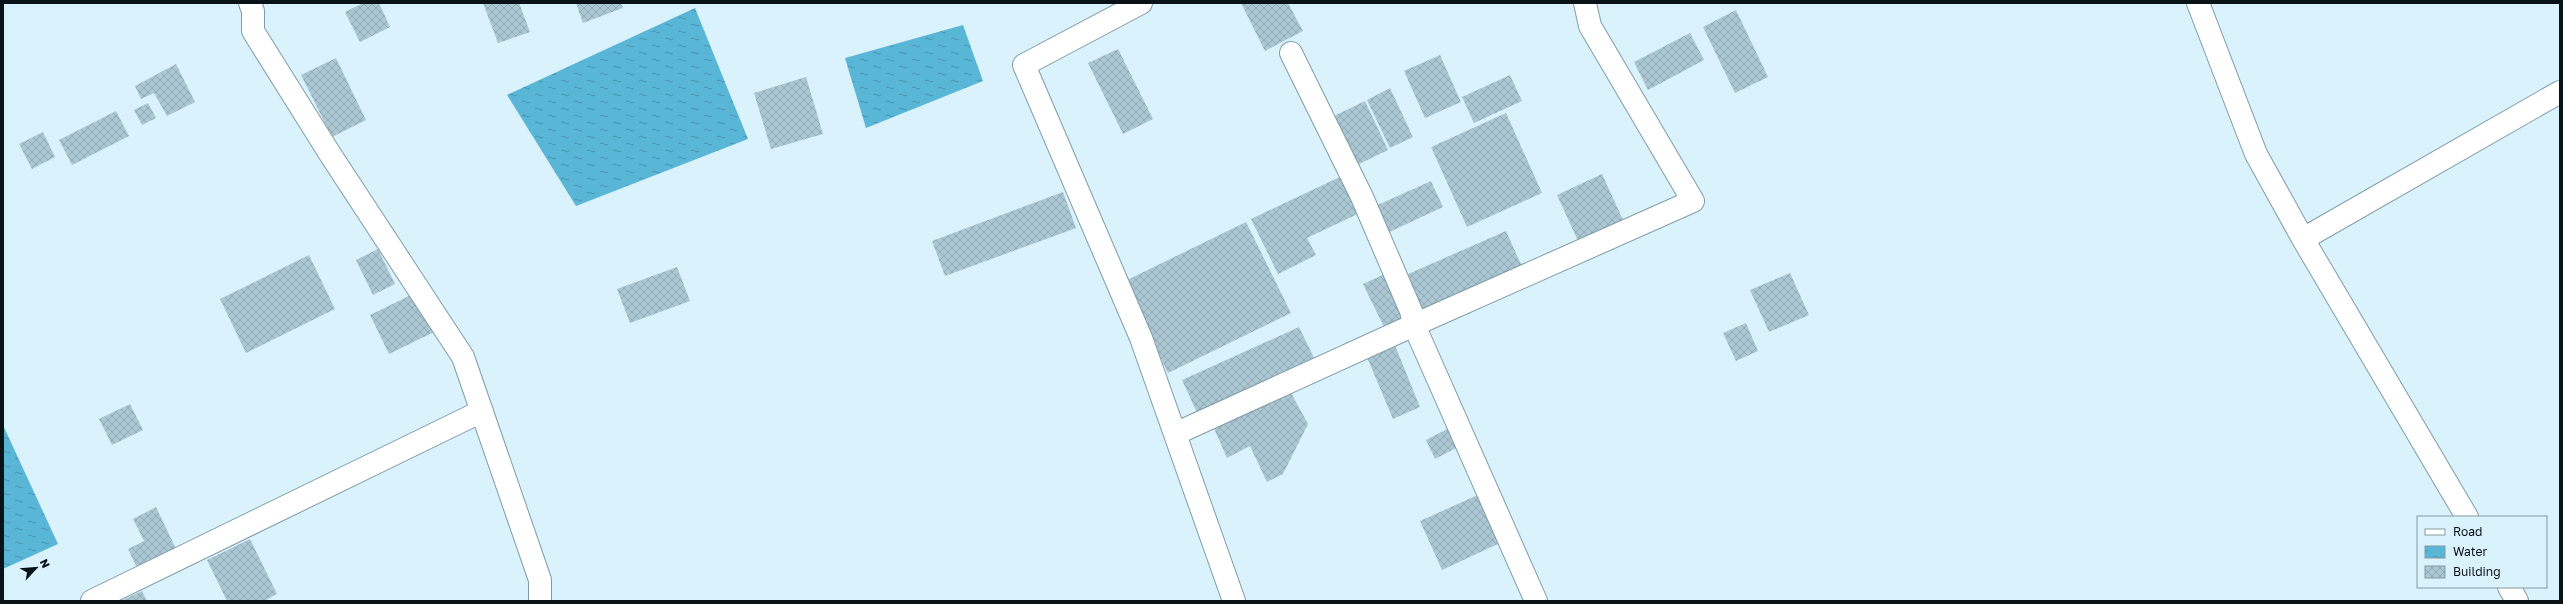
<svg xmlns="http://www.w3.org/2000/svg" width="2563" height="604" viewBox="0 0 2563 604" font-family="'Golos Text',sans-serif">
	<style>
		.water { fill: url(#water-ripples) }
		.building { fill: url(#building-cross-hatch) }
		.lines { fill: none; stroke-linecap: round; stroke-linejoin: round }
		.street-casing { stroke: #809ca7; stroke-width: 24 }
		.street { stroke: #fff; stroke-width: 22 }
	</style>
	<defs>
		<pattern id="water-ripples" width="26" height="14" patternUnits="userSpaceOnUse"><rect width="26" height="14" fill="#5ab6d7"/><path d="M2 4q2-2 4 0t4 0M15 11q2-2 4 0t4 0" fill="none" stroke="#4993ad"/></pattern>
		<pattern id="building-cross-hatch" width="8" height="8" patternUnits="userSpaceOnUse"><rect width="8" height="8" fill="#aac7d3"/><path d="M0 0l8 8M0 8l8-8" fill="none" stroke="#91aab4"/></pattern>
	</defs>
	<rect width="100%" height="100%" fill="#daf2fc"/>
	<!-- water -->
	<path class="water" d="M695 8 748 139 576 206 507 95Z
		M963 25 983 81 866 128 845 58Z
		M3 425 58 544 3 569Z"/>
	<!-- building -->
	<path class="building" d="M363 3H379L390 27 360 42 345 12Z
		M483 3H519L530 32 498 43Z
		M576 3H621L623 8 583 23Z
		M1241 3H1288L1303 31 1265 51Z
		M1736 10 1768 77 1735 93 1703 27Z
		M1690 33 1704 60 1648 90 1634 62Z
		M1118 49 1153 119 1123 134 1088 63Z
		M1440 55 1461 102 1425 118 1404 71Z
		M336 58 366 120 332 137 301 75Z
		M176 64 195 102 167 116 154 93 141 99 135 86Z
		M1510 75 1522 101 1474 123 1462 97Z
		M806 77 823 134 771 149 754 93Z
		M1390 88 1413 137 1390 148 1367 100Z
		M1365 101 1388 150 1355 166 1332 117Z
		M148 103 156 118 142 125 134 110Z
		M116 111 129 136 72 165 59 140Z
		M1506 113 1542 193 1467 227 1431 147Z
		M43 132 55 157 32 169 19 144Z
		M1346 174 1364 211 1307 238 1316 255 1278 274 1251 219Z
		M1602 174 1624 222 1579 243 1557 195Z
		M1431 181 1443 207 1383 235 1371 208Z
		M1063 192 1076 228 945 276 932 241Z
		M1246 222 1291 313 1168 373 1123 282Z
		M1506 231 1524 271 1424 314 1406 275Z
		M378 249 395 284 373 295 356 260Z
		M309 255 335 309 246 353 220 299Z
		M677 267 690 301 630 323 617 289Z
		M1389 272 1411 319 1386 331 1363 284Z
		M1790 273 1809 315 1769 332 1750 290Z
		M415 293 434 332 389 354 370 315Z
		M1746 323 1758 351 1736 361 1723 333Z
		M1299 327 1316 362 1198 415 1182 380Z
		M1394 343 1420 407 1393 419 1366 355Z
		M1290 391 1308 424 1283 474 1267 482 1250 446 1227 458 1213 426Z
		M130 404 143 430 112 445 99 419Z
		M1453 426 1462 445 1435 459 1426 440Z
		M1480 494 1502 542 1442 570 1420 521Z
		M156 507 178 553 139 572 128 549 144 541 133 519Z
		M250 539 277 594 264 601H227L207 560Z
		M142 591 147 601H121Z"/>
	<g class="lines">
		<defs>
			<path id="street" d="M250 3 253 11V31L330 154 463 357 540 580V601
				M1141 3 1024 65 1141 338 1234 601
				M2198 3 2256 154 2303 239 2467 517
				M2303 239 2560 92
				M1175 434 1414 325 1411 311 1362 197 1291 53
				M2509 587 2517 601
				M92 601 482 411
				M1536 601 1414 325 1693 201 1590 26 1585 3"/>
		</defs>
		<!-- street casing -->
		<use href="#street" class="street-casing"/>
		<!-- street -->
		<use href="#street" class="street"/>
	</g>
	<!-- border -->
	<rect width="2563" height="604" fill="none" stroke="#091317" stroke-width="8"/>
	<!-- legend -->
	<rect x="2417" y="516" width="130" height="72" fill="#daf2fc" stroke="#8699a0"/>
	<rect x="2425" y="529" width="20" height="6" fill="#ffffff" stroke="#8699a0"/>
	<text x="2453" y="536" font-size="12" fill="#091317">Road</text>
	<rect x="2425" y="546" width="20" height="12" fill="url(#water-ripples)" stroke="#8699a0"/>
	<text x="2453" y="556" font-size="12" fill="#091317">Water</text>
	<rect x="2425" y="566" width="20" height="12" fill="url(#building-cross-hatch)" stroke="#8699a0"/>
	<text x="2453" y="576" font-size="12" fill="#091317">Building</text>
	<!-- north arrow -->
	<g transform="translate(36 568) rotate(64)" stroke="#daf2fc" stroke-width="3" paint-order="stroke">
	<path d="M0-3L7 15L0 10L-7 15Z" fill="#091317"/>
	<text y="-6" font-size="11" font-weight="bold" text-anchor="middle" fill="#091317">N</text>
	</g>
</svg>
